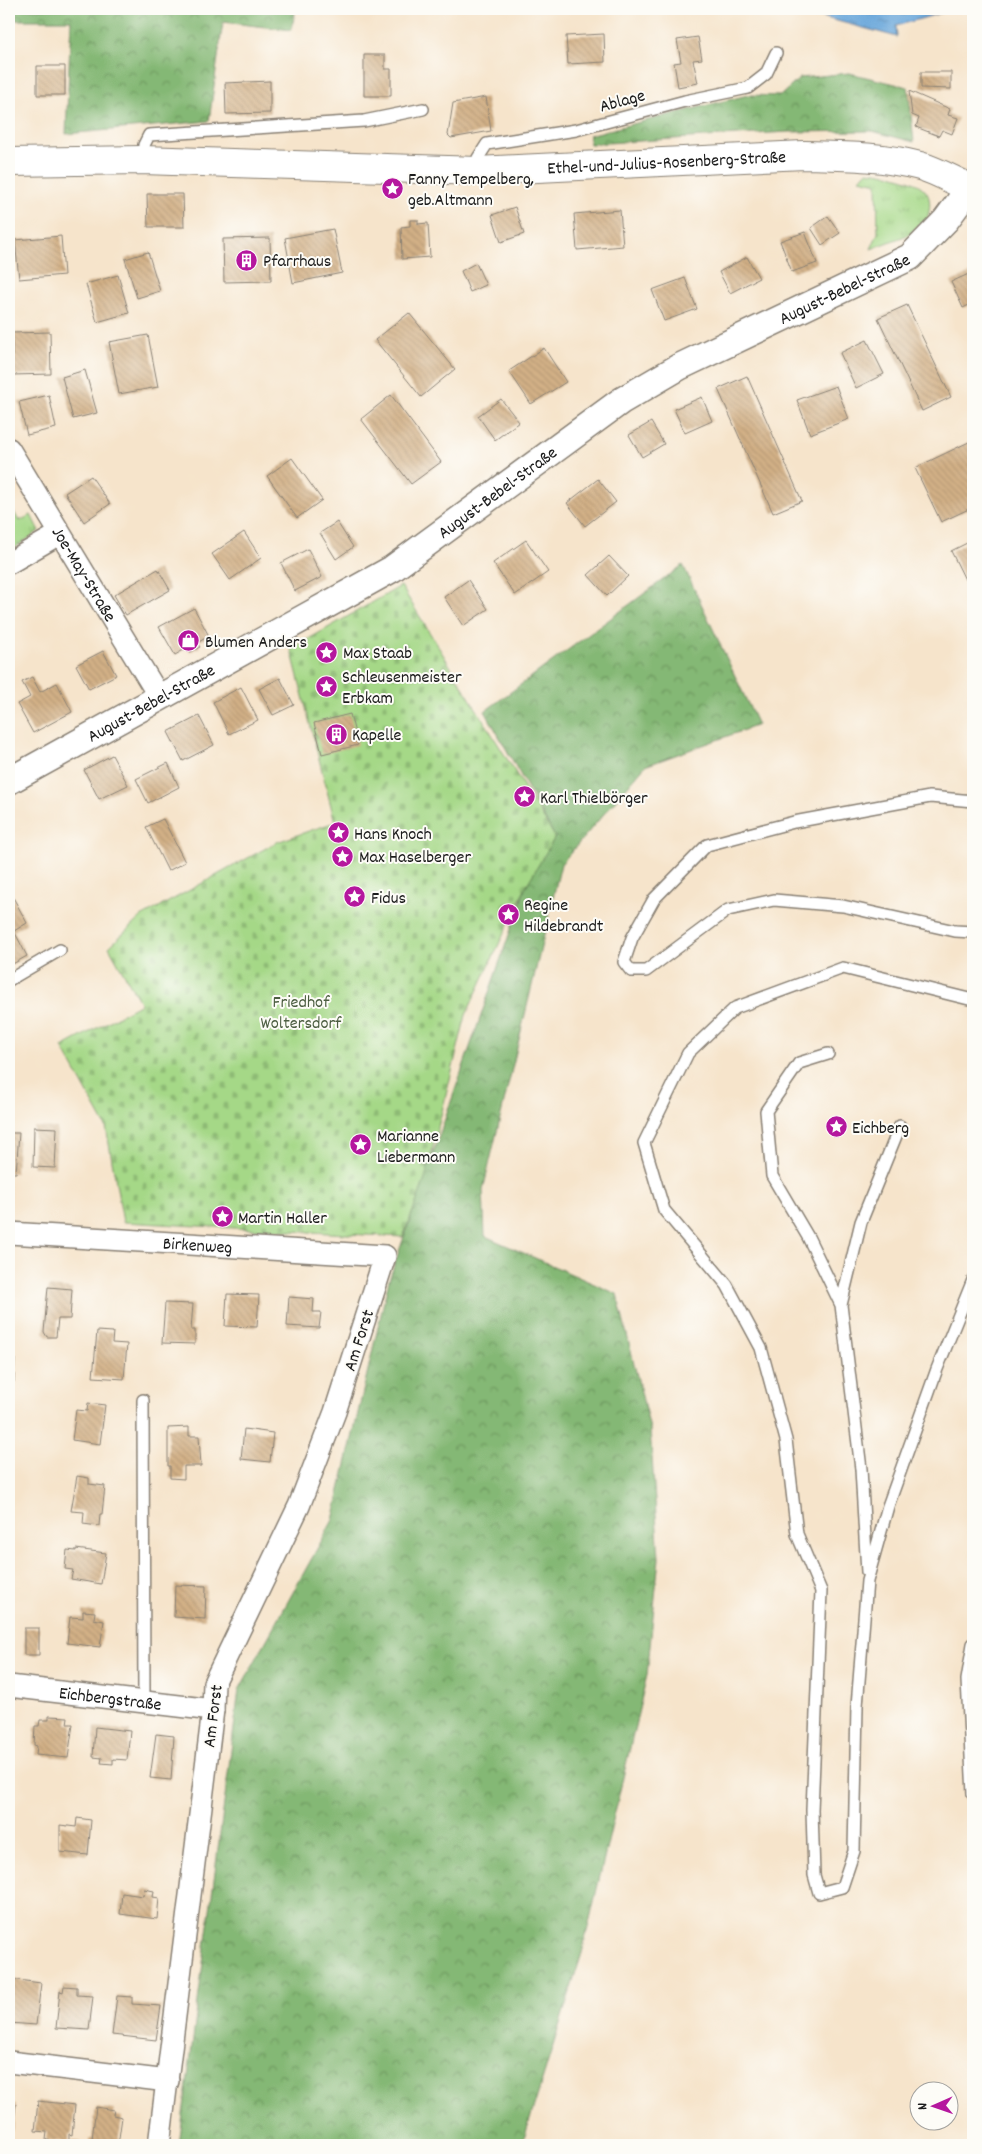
<svg xmlns="http://www.w3.org/2000/svg" width="982" height="2154" viewBox="0 0 982 2154" font-family="Dekko,sans-serif">
	<style>
		.grass { fill: url(#grass-tufts); stroke: #607a52 }
		.forest { fill: url(#forest-crowns); stroke: #506a48 }
		.cemetery { fill: url(#cemetery-stones); stroke: #607a52 }
		.water { fill: url(#water-ripples); stroke: #42617b }
		.building { fill: url(#building-back-hatch) }
		.lines { fill: none; stroke-linecap: round; stroke-linejoin: round }
		.service-casing { stroke: #898074; stroke-width: 14 }
		.minor-casing { stroke: #898074; stroke-width: 24 }
		.tertiary-casing { stroke: #898074; stroke-width: 29 }
		.secondary-casing { stroke: #898074; stroke-width: 30 }
		.service { stroke: #fff; stroke-width: 11 }
		.minor { stroke: #fff; stroke-width: 21 }
		.tertiary { stroke: #fff; stroke-width: 26 }
		.secondary { stroke: #fff; stroke-width: 28 }
		.labels { text-anchor: middle; stroke-width: 4; stroke-linejoin: round; paint-order: stroke }
		.street-label { font-size: 18px; fill: #1c1c1c; stroke: #fdfcf7 }
		.poi-label { font-size: 18px; fill: #1c1c1c; stroke: #fdfcf7; text-anchor: start }
		.park-label { font-size: 18px; fill: #4c5e41; stroke: #fdfcf7 }
	</style>
	<defs>
		<pattern id="grass-tufts" width="24" height="20" patternUnits="userSpaceOnUse" patternTransform="scale(1.25)"><rect width="24" height="20" fill="#a5d887"/><path d="M3 7l-1-3M5 7V3M7 7l1-3M15 17l-1-3M17 17v-4M19 17l1-3" fill="none" stroke="#8db974"/></pattern>
		<pattern id="forest-crowns" width="20" height="18" patternUnits="userSpaceOnUse" patternTransform="scale(1.25)"><rect width="20" height="18" fill="#84b874"/><path d="M2 6a3 3 0 1 1 6 0M12 15a3 3 0 1 1 6 0" fill="none" stroke="#6b955e"/></pattern>
		<pattern id="cemetery-stones" width="16" height="16" patternUnits="userSpaceOnUse" patternTransform="scale(1.25)"><rect width="16" height="16" fill="#a5d887"/><path d="M2 7V4a2 2 0 0 1 4 0v3zM10 15v-3a2 2 0 0 1 4 0v3z" fill="#8db974"/></pattern>
		<pattern id="water-ripples" width="26" height="14" patternUnits="userSpaceOnUse" patternTransform="scale(1.25)"><rect width="26" height="14" fill="#68a6da"/><path d="M2 4q2-2 4 0t4 0M15 11q2-2 4 0t4 0" fill="none" stroke="#5586b0"/></pattern>
		<pattern id="building-back-hatch" width="6" height="6" patternUnits="userSpaceOnUse" patternTransform="scale(1.25)"><rect width="6" height="6" fill="#d2b086"/><path d="M-1 5l2 2M0 0l6 6M5-1l2 2" fill="none" stroke="#b49773"/></pattern>
	</defs>
	<rect width="100%" height="100%" fill="#fdfcf7"/>
	<filter id="ink" filterUnits="userSpaceOnUse"><feTurbulence type="fractalNoise" baseFrequency=".02" numOctaves="2"/><feDisplacementMap in="SourceGraphic" scale="10" xChannelSelector="R" yChannelSelector="G"/><feConvolveMatrix kernelMatrix="1 2 1 2 8 2 1 2 1" color-interpolation-filters="sRGB"/></filter>
	<filter id="wash" filterUnits="userSpaceOnUse"><feTurbulence type="fractalNoise" baseFrequency=".0096" numOctaves="4" result="noise"/><feDisplacementMap in="SourceGraphic" scale="20" xChannelSelector="R" yChannelSelector="G"/><feGaussianBlur stdDeviation="1.12" result="paint"/><feColorMatrix in="noise" values="0 0 0 0 0 0 0 0 0 0 0 0 0 0 0 0 0 1.4 0 .05"/><feComposite in="paint" operator="in"/></filter>
	<g filter="url(#wash)">
		<rect width="100%" height="100%" fill="#f6e4cb"/>
		<!-- grass -->
		<path class="grass" d="M867 171C878 172 888 174 898 177 928 185 936 195 925 226L920 223 910 234 871 249 878 233 877 183 860 179Z
			M9 503 19 521 31 515 39 531 9 552Z"/>
		<!-- forest -->
		<path class="forest" d="M9 9H296L291 30 223 22 209 121 66 134 71 20H9Z
			M849 73 908 87 914 142 872 131 788 132 590 144 589 135 748 95 780 96 800 78Z
			M683 565 758 725 645 766 561 864 483 1190 485 1236 617 1294 650 1429 659 1558 647 1675 582 1953 522 2145H179L239 1690 333 1520 389 1280 526 886 555 837 485 711Z"/>
		<!-- cemetery -->
		<path class="cemetery" d="M401 586 555 837 526 886 466 1015 425 1179 403 1237 123 1222 106 1127 62 1047 141 1004 109 947 141 917 277 842 335 822 291 649Z"/>
		<!-- water -->
		<path class="water" d="M792 9H955L896 26 897 37Z"/>
		<g id="blocks">
			<!-- building -->
			<path class="building" d="M604 34 605 62 568 64 566 36Z
				M698 37 702 59 693 60 698 83 678 87 674 63 681 62 677 40Z
				M364 55H385V69H391V96H364Z
				M37 66H65V95H37Z
				M921 72H951V89L921 88Z
				M270 81V113L226 114 225 83Z
				M909 91 950 109 948 115 958 118 952 134 942 130 939 136 916 127 919 118 912 115Z
				M486 97 491 131 451 138 448 135 453 103Z
				M147 194H183L184 227H148Z
				M515 207 524 234 501 242 492 215Z
				M620 210 623 246 577 250 574 214Z
				M828 216 840 233 822 245 811 228Z
				M410 220H418V224L428 223 430 257 402 259 401 227 410 226Z
				M333 229 342 273 293 283 285 238Z
				M805 232 817 263 792 272 780 241Z
				M61 236 64 275 19 279 15 240Z
				M270 238 271 281 224 282 223 239Z
				M148 252 160 291 137 298 125 259Z
				M747 257 759 278 730 293 719 272Z
				M476 263 486 285 470 292 461 271Z
				M973 272V313L969 305 963 308 951 282Z
				M118 275 129 313 97 322 86 284Z
				M685 278 697 309 664 321 652 290Z
				M907 305 951 397 922 411 878 318Z
				M409 313 455 369 421 397 375 340Z
				M50 332 51 374 12 375V333Z
				M148 335 158 387 119 394 109 342Z
				M867 340 884 374 856 388 840 353Z
				M544 348 566 382 531 404 509 371Z
				M85 370 97 413 73 419 62 377Z
				M747 376 802 501 773 513 718 389Z
				M836 386 849 419 810 434 797 400Z
				M49 395 56 428 27 435 19 402Z
				M391 395 441 462 411 484 361 419Z
				M702 397 712 421 685 433 674 409Z
				M501 399 519 422 495 440 478 416Z
				M651 422 664 444 642 457 629 435Z
				M973 440V507L941 522 915 468Z
				M292 458 322 500 297 518 267 476Z
				M91 476 110 504 84 522 65 493Z
				M598 479 616 502 585 526 567 503Z
				M337 522 353 547 336 559 320 533Z
				M244 532 261 558 230 580 212 554Z
				M526 540 548 572 515 595 493 563Z
				M973 540V596L951 551Z
				M308 549 322 577 295 591 281 563Z
				M609 556 628 576 607 596 588 575Z
				M158 569 170 590 126 615 114 595Z
				M468 580 488 609 463 626 444 597Z
				M9 602 13 603 10 621H9Z
				M194 608 209 636 197 643 200 647 190 652 187 648 175 655 159 627Z
				M103 651 116 675 89 689 76 665Z
				M32 677 40 692 57 683 72 712 33 733 17 704 30 697 22 682Z
				M280 678 294 705 273 715 259 689Z
				M241 687 258 720 229 734 213 702Z
				M350 714 358 745 322 754 314 723Z
				M199 716 214 745 183 761 168 732Z
				M112 755 128 785 99 799 84 770Z
				M168 763 179 787 148 803 136 779Z
				M163 819 185 862 168 871 146 827Z
				M9 890 27 923 14 931 27 956 9 966Z
				M34 1127 57 1128 55 1168 33 1167Z
				M9 1133H19L16 1173H9Z
				M48 1287 72 1289 70 1319H58L56 1337H47L44 1332Z
				M227 1294 259 1295 257 1327 225 1326Z
				M289 1297 314 1299 313 1312H321L319 1328 287 1326Z
				M165 1303 193 1304 191 1330H195V1344L162 1343Z
				M97 1331 113 1332 112 1343 127 1344 124 1379 93 1377Z
				M9 1359H15L14 1382H9Z
				M88 1403 105 1405 100 1444 72 1440 76 1410 87 1411Z
				M189 1427V1436H199L201 1466H184V1479L170 1478V1466H168V1428Z
				M244 1429 273 1433 270 1462 241 1459Z
				M77 1476 89 1478V1484L105 1486 102 1514H100L99 1526 83 1524 84 1512 71 1511Z
				M76 1549 106 1553 101 1584 71 1579 73 1570 65 1569 67 1550 76 1551Z
				M175 1585 206 1586 205 1619 174 1617Z
				M83 1611 95 1612 94 1619 104 1621 100 1647 67 1643 70 1617 83 1618Z
				M24 1628H39V1655H24Z
				M49 1716 68 1717 67 1724H73L68 1758 36 1755 37 1746 34 1745 35 1726H39L40 1720H49Z
				M95 1727 130 1731 127 1760 113 1759V1764L101 1763 102 1758 93 1757Z
				M156 1734 174 1736 171 1780 150 1778Z
				M77 1818 91 1820 88 1855 60 1852V1825L76 1827Z
				M144 1889 154 1891 153 1897 159 1898 157 1919 120 1914 122 1893 143 1896Z
				M10 1979 41 1983 36 2025 9 2023Z
				M64 1986 77 1987V1995L93 1996 89 2030 56 2028 60 1991 63 1992Z
				M117 1996 132 1997V2004L161 2006 156 2040 112 2035Z
				M38 2101 75 2105 72 2135 69 2134V2143L46 2140 47 2132 35 2131Z
				M9 2103 16 2104 13 2131 9 2130Z
				M96 2107 114 2110 113 2115 122 2117 118 2145H89V2139H92Z
				M73 2140 80 2141 79 2145H72Z"/>
		</g>
	</g>
	<g filter="url(#ink)">
		<use href="#blocks" fill-opacity="0" stroke="#898074" stroke-width="1"/>
		<g class="lines">
			<defs>
				<path id="service" d="M143 160 144 145 149 135 364 121 423 109
					M478 171V158L487 144 576 130 685 101 748 88 766 74 776 53
					M973 801 930 797 794 822 707 845 654 899 632 938 624 962 631 971H646L728 910 774 900 843 906 955 931 973 932
					M9 980 60 950
					M973 1000 843 968 735 1008 688 1053 644 1143 664 1210 727 1285 761 1348 786 1440 797 1534 821 1591 812 1810 814 1875 819 1893 842 1887 854 1851 857 1706 867 1581 888 1506 937 1369 973 1280
					M828 1054 799 1063 766 1111 772 1176 808 1237 841 1305 861 1469 867 1572
					M841 1305 861 1222 900 1126
					M143 1400 144 1703
					M973 1644 967 1680 973 1794"/>
				<g id="minor">
					<path id="s1" d="M9 449 160 698"/>
					<path d="M9 563 59 534"/>
					<path id="s2" d="M9 1233 385 1256 335 1412 299 1506 214 1683 213 1710 159 2145"/>
					<path id="s3" d="M9 1686 213 1710"/>
					<path d="M9 2062 168 2081"/>
				</g>
				<g id="tertiary">
					<path id="s4" d="M9 781 392 569 621 401 679 367 910 257 946 220 960 201 966 186"/>
				</g>
				<g id="secondary">
					<path id="s5" d="M9 162 143 160 478 171 804 155C843 156 882 156 920 166 938 171 955 182 973 189"/>
				</g>
			</defs>
			<!-- service casing -->
			<use href="#service" class="service-casing"/>
			<!-- minor casing -->
			<use href="#minor" class="minor-casing"/>
			<!-- tertiary casing -->
			<use href="#tertiary" class="tertiary-casing"/>
			<!-- secondary casing -->
			<use href="#secondary" class="secondary-casing"/>
			<!-- service -->
			<use href="#service" class="service"/>
			<!-- minor -->
			<use href="#minor" class="minor"/>
			<!-- tertiary -->
			<use href="#tertiary" class="tertiary"/>
			<!-- secondary -->
			<use href="#secondary" class="secondary"/>
		</g>
	</g>
	<!-- icons -->
	<defs>
		<symbol id="sight-disc" viewBox="-11 -11 22 22"><circle r="9.5" fill="#b5179e" stroke="#fdfcf7"/><path d="M0-6L1.8-2.2L6-1.7L2.9 1.2L3.7 5.4L0 3.3L-3.7 5.4L-2.9 1.2L-6-1.7L-1.8-2.2Z" fill="#fff"/></symbol>
		<symbol id="building-disc" viewBox="-11 -11 22 22"><circle r="9.5" fill="#b5179e" stroke="#fdfcf7"/><path d="M-4-6H4V6H1V3H-1V6H-4ZM-2.5-4.3h1.7v1.8h-1.7ZM.8-4.3h1.7v1.8H.8ZM-2.5-1h1.7V.8h-1.7ZM.8-1h1.7V.8H.8Z" fill="#fff"/></symbol>
		<symbol id="shop-disc" viewBox="-11 -11 22 22"><circle r="9.5" fill="#b5179e" stroke="#fdfcf7"/><path d="M-5-2.5h2.3a2.7 3.5 0 0 1 5.4 0H5L5.5 6h-11ZM-1.5-2.5h3a1.5 2.3 0 0 0-3 0Z" fill="#fff"/></symbol>
	</defs>
	<g fill-rule="evenodd">
		<use href="#sight-disc" x="380" y="176" width="25" height="25"/>
		<use href="#building-disc" x="234" y="248" width="25" height="25"/>
		<use href="#shop-disc" x="176" y="628" width="25" height="25"/>
		<use href="#sight-disc" x="314" y="640" width="25" height="25"/>
		<use href="#sight-disc" x="314" y="674" width="25" height="25"/>
		<use href="#building-disc" x="324" y="722" width="25" height="25"/>
		<use href="#sight-disc" x="512" y="784" width="25" height="25"/>
		<use href="#sight-disc" x="326" y="820" width="25" height="25"/>
		<use href="#sight-disc" x="330" y="844" width="25" height="25"/>
		<use href="#sight-disc" x="342" y="884" width="25" height="25"/>
		<use href="#sight-disc" x="496" y="902" width="25" height="25"/>
		<use href="#sight-disc" x="824" y="1114" width="25" height="25"/>
		<use href="#sight-disc" x="348" y="1132" width="25" height="25"/>
		<use href="#sight-disc" x="210" y="1204" width="25" height="25"/>
	</g>
	<g class="labels">
		<!-- street labels -->
		<g class="street-label">
			<text transform="translate(622 100) rotate(-15)" y="6">Ablage</text>
			<text dy="6" stroke="none"><textPath href="#s5" startOffset="658">Ethel-und-Julius-Rosenberg-Straße</textPath></text>
			<text dy="6" stroke="none"><textPath href="#s4" startOffset="972">August-Bebel-Straße</textPath></text>
			<text dy="6" stroke="none"><textPath href="#s4" startOffset="568">August-Bebel-Straße</textPath></text>
			<text dy="6" stroke="none"><textPath href="#s1" startOffset="146">Joe-May-Straße</textPath></text>
			<text dy="6" stroke="none"><textPath href="#s4" startOffset="162">August-Bebel-Straße</textPath></text>
			<text dy="6" stroke="none"><textPath href="#s2" startOffset="189">Birkenweg</textPath></text>
			<text transform="translate(358 1340) rotate(-72)" y="6">Am Forst</text>
			<text dy="6" stroke="none"><textPath href="#s3" startOffset="102">Eichbergstraße</textPath></text>
			<text transform="translate(212 1716) rotate(-83)" y="6">Am Forst</text>
		</g>
		<!-- poi labels -->
		<g class="poi-label">
			<text x="408" y="184">Fanny Tempelberg,<tspan x="408" dy="21">geb.Altmann</tspan></text>
			<text x="263" y="266">Pfarrhaus</text>
			<text x="205" y="647">Blumen Anders</text>
			<text x="343" y="658">Max Staab</text>
			<text x="342" y="682">Schleusenmeister<tspan x="342" dy="21">Erbkam</tspan></text>
			<text x="352" y="740">Kapelle</text>
			<text x="540" y="803">Karl Thielbörger</text>
			<text x="354" y="839">Hans Knoch</text>
			<text x="359" y="862">Max Haselberger</text>
			<text x="371" y="903">Fidus</text>
			<text x="524" y="910">Regine<tspan x="524" dy="21">Hildebrandt</tspan></text>
			<text x="852" y="1133">Eichberg</text>
			<text x="377" y="1141">Marianne<tspan x="377" dy="21">Liebermann</tspan></text>
			<text x="238" y="1223">Martin Haller</text>
		</g>
		<!-- park labels -->
		<g class="park-label">
			<text x="301" y="1007">Friedhof<tspan x="301" dy="21">Woltersdorf</tspan></text>
		</g>
	</g>
	<!-- margin -->
	<rect width="982" height="2154" fill="none" stroke="#fdfcf7" stroke-width="30"/>
	<!-- north arrow -->
	<g transform="translate(934 2106) rotate(268)"><circle r="24" fill="#fdfcf7" stroke="#a3a29f"/>
	<path d="M0-4L9 19L0 12L-9 19Z" fill="#b5179e"/>
	<text y="-8" font-size="14" font-weight="bold" text-anchor="middle" fill="#1c1c1c">N</text>
	</g>
</svg>
